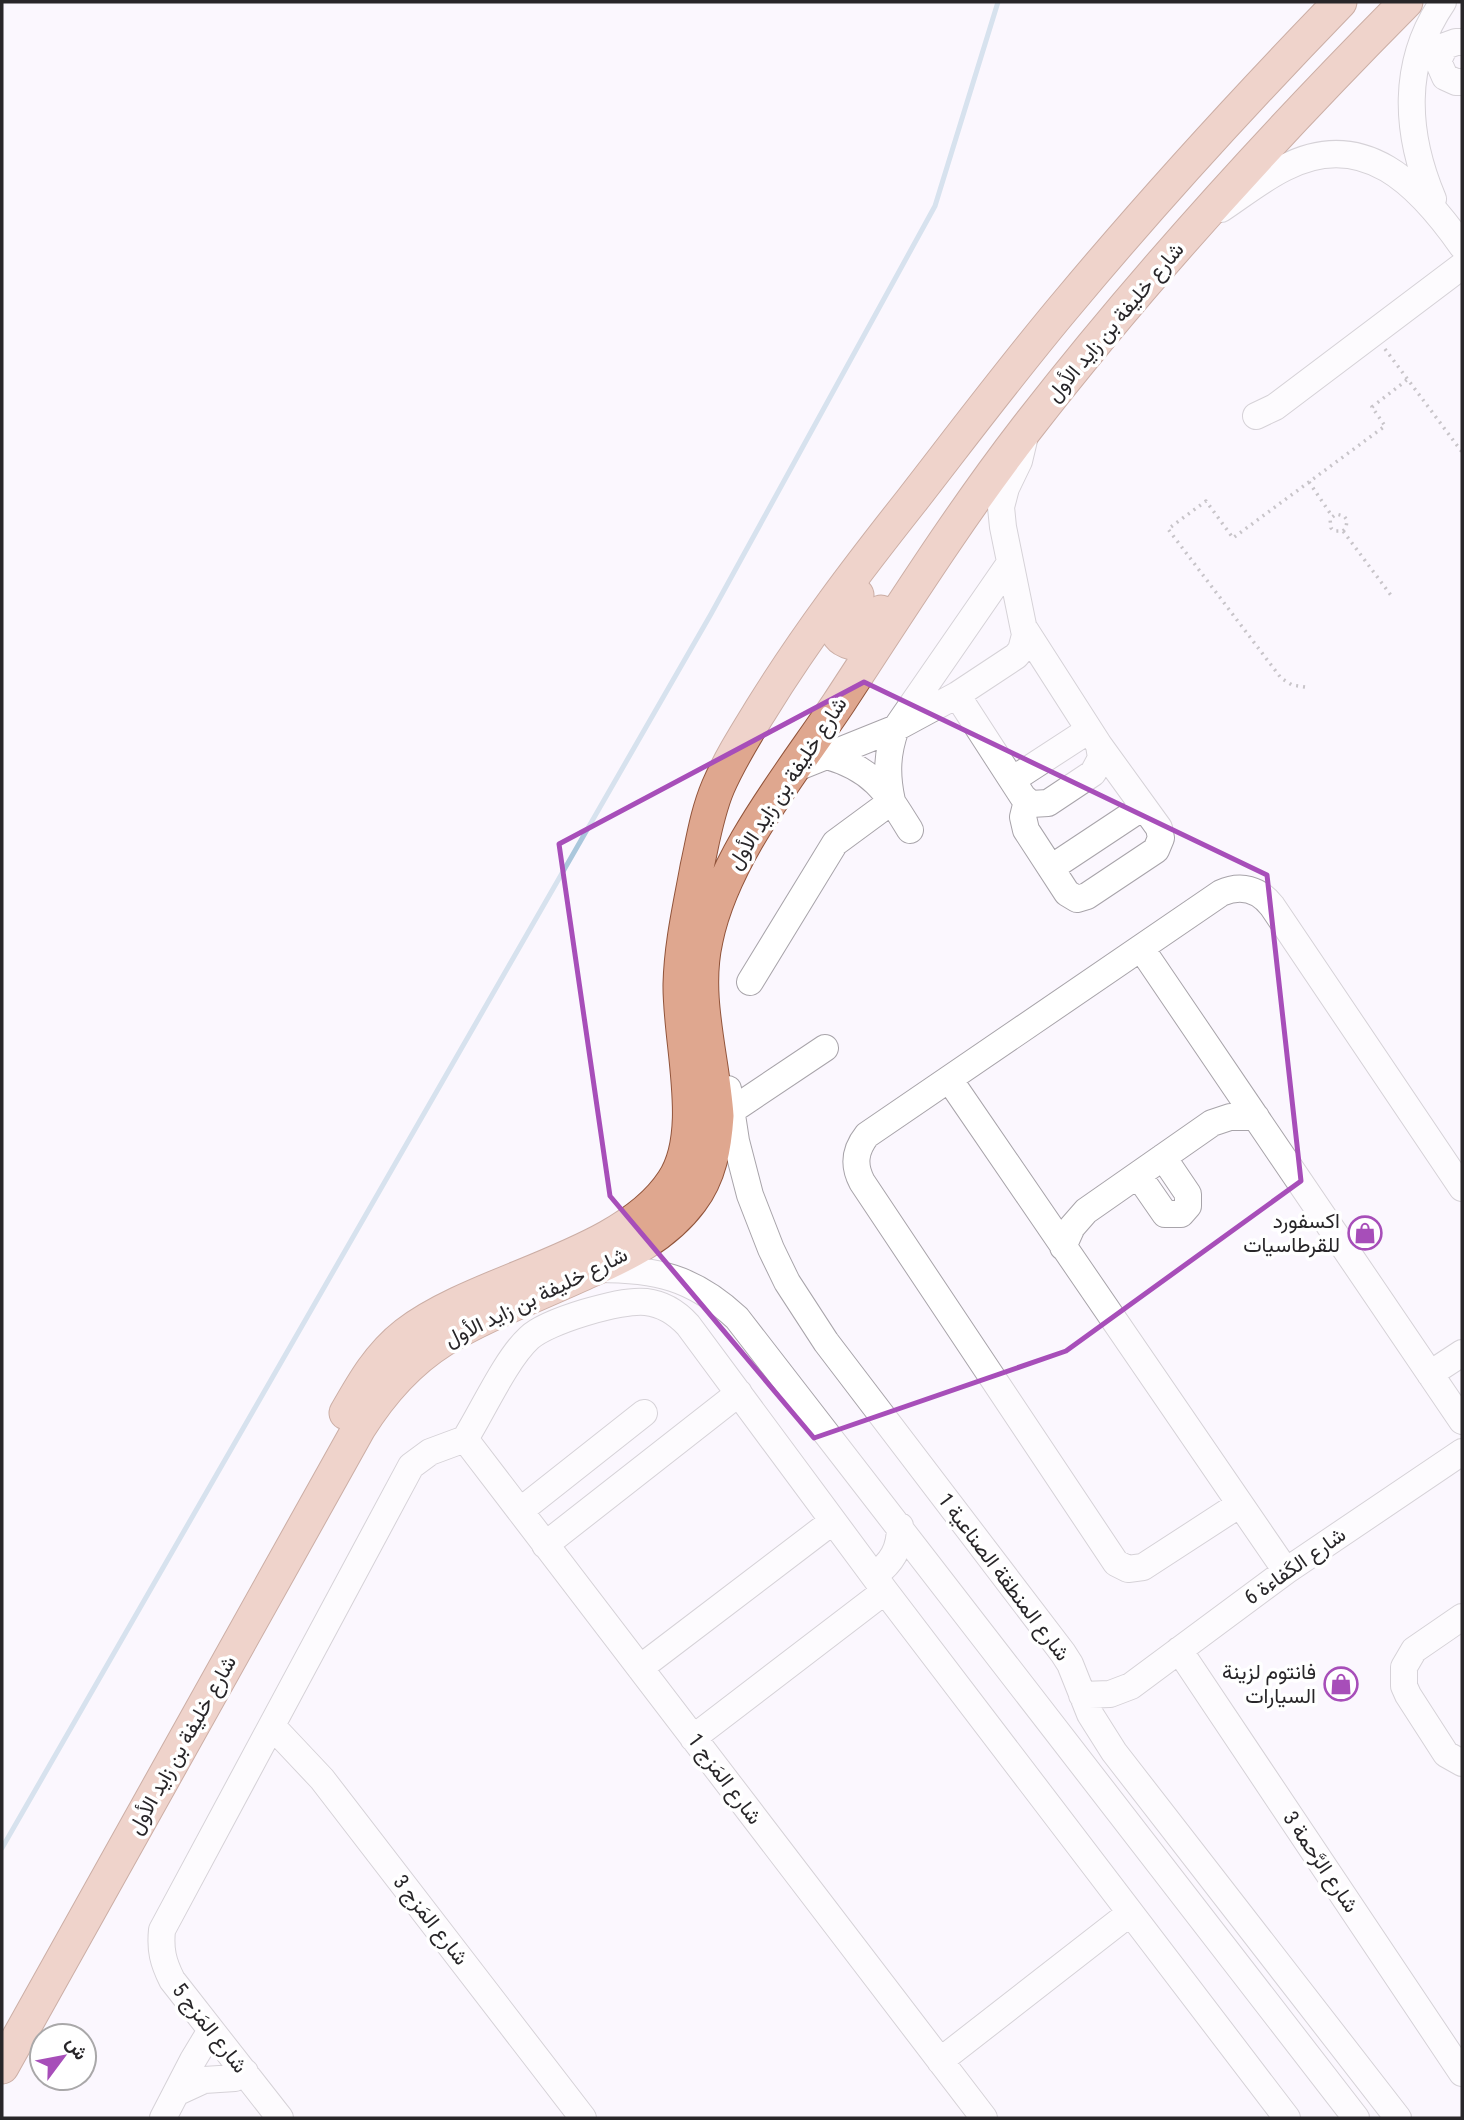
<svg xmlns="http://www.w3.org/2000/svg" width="1464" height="2120" viewBox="0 0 1464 2120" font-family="'Roboto Condensed',Vazirmatn,sans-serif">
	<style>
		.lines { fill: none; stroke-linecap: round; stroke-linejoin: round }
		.stream { stroke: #aac7dc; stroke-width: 5 }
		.minor-casing { stroke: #a8a4aa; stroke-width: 28 }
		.major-casing { stroke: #91543b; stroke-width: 35 }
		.path { stroke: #89868b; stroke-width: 3.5; stroke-dasharray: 2 5; stroke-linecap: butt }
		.minor { stroke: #fff; stroke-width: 26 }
		.major { stroke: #dfa78f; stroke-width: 33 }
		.marked { fill: none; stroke: #a74eb9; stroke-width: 5; stroke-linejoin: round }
		.labels { text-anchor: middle; stroke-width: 7; stroke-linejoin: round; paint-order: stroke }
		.street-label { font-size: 21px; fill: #282629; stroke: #fff }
		.poi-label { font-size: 21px; fill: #282629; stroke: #fff; text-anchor: end }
	</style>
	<rect width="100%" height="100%" fill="#fbf7fe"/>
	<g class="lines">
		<!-- stream -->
		<path class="stream" d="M2 1848 711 614 935 206 998 2"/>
		<defs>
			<path id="minor" d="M1462 42H1456L1445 46 1438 61 1445 77 1456 82H1462
				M1433 199C1405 133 1401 63 1443 2
				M1221 209C1242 195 1262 179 1284 168 1364 126 1420 186 1462 246
				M1256 416 1275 407 1462 266
				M957 695 1023 797 1031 804 1048 803 1093 773 1101 758 1099 745 1024 628
				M827 756C873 769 886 791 910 830
				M794 769 896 728 957 695 1016 656 1021 650 1025 635 1003 527 1001 507 1006 488 1019 461 1024 440
				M1012 780 1089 730
				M892 801C886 774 887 753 896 728L1010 563
				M1027 801 1023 817 1026 830 1067 893 1077 899 1087 896 1156 850 1161 838 1159 828 1099 745
				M1051 868 1143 807
				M1141 948 1462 1421
				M750 982 835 843 892 801
				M949 1079 1286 1571
				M728 1089 736 1141 750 1195 771 1249 787 1282 826 1342 1063 1653 1070 1664 1090 1714 1114 1752 1398 2118
				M731 1111 825 1048
				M1138 1175 1165 1214H1181L1188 1206V1194L1163 1157
				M1063 1247 1072 1227 1086 1211 1212 1123 1230 1117H1256
				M597 1269C656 1269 693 1277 737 1318L1356 2118
				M1430 1374 1462 1353
				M465 1439 984 2118
				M1240 1504 1143 1567 1128 1569 1116 1563 862 1182C853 1165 855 1150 867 1135L1221 893C1241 884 1259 889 1272 906L1462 1188
				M520 1511 644 1413
				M545 1545 739 1393
				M874 1576C892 1562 900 1550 900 1526
				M1462 1617 1414 1650 1404 1667V1686L1408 1695 1446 1754 1462 1763
				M1179 1650 1462 2073
				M640 1668 833 1521
				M1082 1695 1110 1694 1131 1686 1286 1571 1462 1452
				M273 1727 322 1779 583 2118
				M693 1738 885 1591
				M940 2061 1130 1913
				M178 2092 204 2080 235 2078 245 2072
				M163 2118 193 2060 211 2030
				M280 2118 172 1980C163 1962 160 1950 162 1930L411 1466 430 1452 465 1439C482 1412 506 1359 529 1338 547 1321 621 1299 646 1302 663 1304 677 1313 688 1325L885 1591 1287 2118"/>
			<path id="major" d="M857 595C847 610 821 635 852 643L862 639 881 612
				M346 1413C363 1383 379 1355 406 1334 479 1278 623 1258 673 1181 706 1132 679 1042 680 984 681 944 690 906 697 867 703 840 707 813 718 787 730 759 746 734 762 708 807 635 859 567 912 500 964 433 1015 365 1070 300 1156 197 1247 98 1340 2
				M2 2067 359 1428C381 1393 408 1362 443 1340 488 1313 540 1294 587 1272 626 1255 665 1236 691 1201 710 1176 715 1146 717 1116 713 1058 693 997 706 940 723 857 791 774 838 704 899 611 958 517 1026 429 1143 278 1272 137 1406 2"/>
		</defs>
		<!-- minor casing -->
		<use href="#minor" class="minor-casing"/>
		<!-- major casing -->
		<use href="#major" class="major-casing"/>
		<!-- path -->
		<path class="path" d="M1385 349 1462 452
			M1309 482 1332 516
			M1343 531 1346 528 1347 520 1344 516 1336 514 1330 519 1331 528 1334 531H1343L1393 598
			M1305 687 1292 685 1281 678 1168 529 1206 501 1233 538 1385 426 1372 407 1408 379"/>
		<!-- minor -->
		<use href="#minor" class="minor"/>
		<!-- major -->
		<use href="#major" class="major"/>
	</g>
	<!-- marked area -->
	<path d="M0 0H1464V2120H0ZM864 682 1267 875 1301 1181 1066 1351 814 1438 610 1196 559 844Z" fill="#fbf7fe" fill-opacity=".55" fill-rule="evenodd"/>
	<path class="marked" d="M864 682 1267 875 1301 1181 1066 1351 814 1438 610 1196 559 844Z"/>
	<!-- icons -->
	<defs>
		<symbol id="shop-ring" viewBox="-11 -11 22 22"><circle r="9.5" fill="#fff" stroke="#a74eb9" stroke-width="1.5"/><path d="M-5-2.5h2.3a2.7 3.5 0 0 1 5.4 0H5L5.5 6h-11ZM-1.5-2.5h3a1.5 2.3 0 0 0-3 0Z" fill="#a74eb9"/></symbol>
	</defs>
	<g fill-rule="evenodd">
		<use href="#shop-ring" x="1346" y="1214" width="38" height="38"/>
		<use href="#shop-ring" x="1322" y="1665" width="38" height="38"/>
	</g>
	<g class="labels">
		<!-- street labels -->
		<g class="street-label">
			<text transform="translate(1115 322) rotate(-50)" y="7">شارع خليفة بن زايد الأول</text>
			<text transform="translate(787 783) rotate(-57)" y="7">شارع خليفة بن زايد الأول</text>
			<text transform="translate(536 1297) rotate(-26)" y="7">شارع خليفة بن زايد الأول</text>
			<text transform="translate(1295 1566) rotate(-35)" y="7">شارع الكَفاءة 6</text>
			<text transform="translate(1004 1577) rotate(53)" y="7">شارع المنطقة الصناعية 1</text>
			<text transform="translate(182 1745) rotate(-61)" y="7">شارع خليفة بن زايد الأول</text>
			<text transform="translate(725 1779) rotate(53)" y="7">شارع المَزج 1</text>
			<text transform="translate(1321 1862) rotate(56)" y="7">شارع الرَّحمة 3</text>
			<text transform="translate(431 1920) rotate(52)" y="7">شارع المَزج 3</text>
			<text transform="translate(210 2028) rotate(52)" y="7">شارع المَزج 5</text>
		</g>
		<!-- poi labels -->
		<g class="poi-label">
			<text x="1340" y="1228">اكسفورد<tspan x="1340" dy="24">للقرطاسيات</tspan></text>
			<text x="1316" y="1679">فانتوم لزينة<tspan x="1316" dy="24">السيارات</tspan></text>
		</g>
	</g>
	<!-- border -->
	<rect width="1464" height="2120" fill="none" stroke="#282629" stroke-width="7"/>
	<!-- north arrow -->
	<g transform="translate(63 2057) rotate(58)"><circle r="33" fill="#ffffff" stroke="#a9a8a9" stroke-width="2"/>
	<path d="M0-5L12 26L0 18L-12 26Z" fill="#a74eb9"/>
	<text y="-10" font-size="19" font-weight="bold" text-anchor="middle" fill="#282629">ش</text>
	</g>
</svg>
